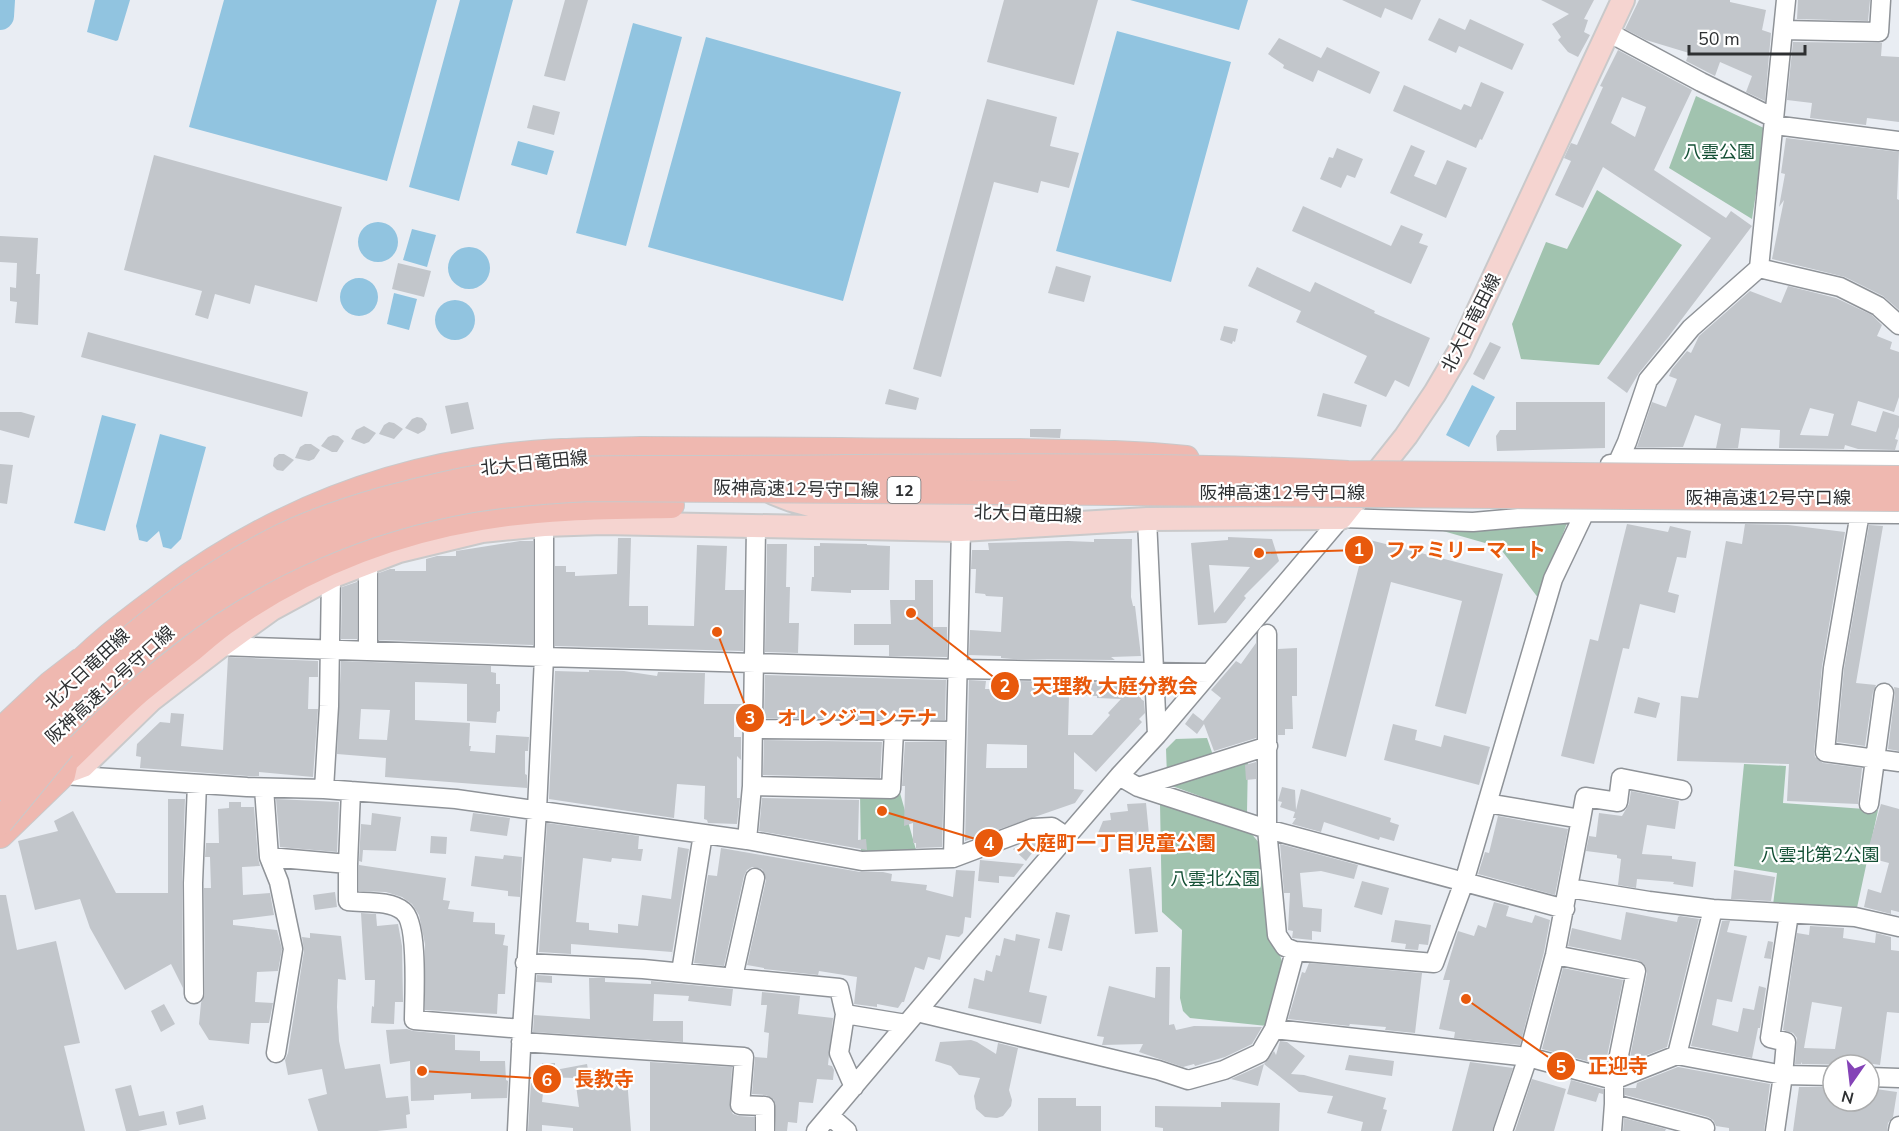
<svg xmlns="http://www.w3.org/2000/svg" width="1899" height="1131" viewBox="0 0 1899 1131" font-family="'Nunito Sans','Noto Sans JP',sans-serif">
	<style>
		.green { fill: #a1c3af }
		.water { fill: #91c4e0 }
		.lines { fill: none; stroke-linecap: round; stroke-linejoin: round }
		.river { stroke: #91c4e0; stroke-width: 28 }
		.building { fill: #c2c6cb; fill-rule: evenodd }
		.minor-casing { stroke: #8f9398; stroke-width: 21 }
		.major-casing { stroke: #c9c9ca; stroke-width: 26 }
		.highway-casing { stroke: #c9c9ca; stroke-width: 28 }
		.minor { stroke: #fff; stroke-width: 18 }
		.major { stroke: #f5d4d0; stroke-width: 22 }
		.highway { stroke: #efb8b0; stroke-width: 26 }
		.highway-bridge-casing { stroke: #c9c9ca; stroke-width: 28; stroke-linecap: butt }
		.highway-bridge { stroke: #efb8b0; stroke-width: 26 }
		.labels { text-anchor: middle; stroke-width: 4.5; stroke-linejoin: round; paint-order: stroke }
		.shield { fill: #fff; stroke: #6d6e70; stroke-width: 1.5 }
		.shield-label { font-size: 16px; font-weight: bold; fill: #2e3032 }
		.park-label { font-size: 18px; fill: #145035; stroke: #fff }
		.street-label { font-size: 18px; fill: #2e3032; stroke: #fff }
		.leader { fill: none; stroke: #e8590c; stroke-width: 2 }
		.callout-dot { fill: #e8590c; stroke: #fff; stroke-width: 2 }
		.mark-label { font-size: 18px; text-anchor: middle; font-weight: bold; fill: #fff }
		.callout-label { font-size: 20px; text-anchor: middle; font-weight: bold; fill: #e8590c; stroke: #fff; stroke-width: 4.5; stroke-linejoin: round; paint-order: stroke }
	</style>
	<rect width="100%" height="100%" fill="#e9edf3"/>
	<!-- green -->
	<path class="green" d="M1696 96 1766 129 1752 219 1669 168Z
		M1597 190 1682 245 1599 365 1521 359 1512 324 1546 242 1567 249Z
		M1557 519 1567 523 1539 599 1499 547 1429 527Z
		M1207 738 1215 761 1167 776 1166 749 1176 739Z
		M1248 759 1247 813 1161 782Z
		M1744 764 1786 766 1783 803 1878 810 1855 917 1772 913 1777 873 1734 866Z
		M860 793H900L918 857 861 853Z
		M1160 803 1250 832 1265 850 1274 934 1282 962 1267 1026 1190 1018 1183 1011 1180 998 1182 930 1162 912Z"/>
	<!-- water -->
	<path class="water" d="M95 0H130L118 40 116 41 87 32Z
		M224 0H437L387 181 189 127Z
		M460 0H513L459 201 409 187Z
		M1130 0H1248L1239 30Z
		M633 23 682 37 626 246 576 233Z
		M1117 31 1231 62 1171 282 1056 251Z
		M706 37 901 92 843 301 648 247Z
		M518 141 554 151 547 175 511 165Z
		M358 242a20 20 0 1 1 40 0a20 20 0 1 1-40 0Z
		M412 229 436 235 427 267 403 260Z
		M448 268a21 21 0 1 1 42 0a21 21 0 1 1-42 0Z
		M340 297a19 19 0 1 1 38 0a19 19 0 1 1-38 0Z
		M394 293 417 299 409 330 387 324Z
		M435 320a20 20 0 1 1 40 0a20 20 0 1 1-40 0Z
		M1472 385 1495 397 1469 447 1446 435Z
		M102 415 136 424 105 531 74 523Z
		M160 434 206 447 181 539 171 549 163 547 159 531 147 542 139 540 136 526Z"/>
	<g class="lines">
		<!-- river -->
		<path class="river" d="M0 16 1 0"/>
	</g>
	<!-- building -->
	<path class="building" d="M565 0H588L565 81 544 76Z
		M1004 0H1098L1074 85 987 62Z
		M1342 0H1421L1412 20 1385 8 1381 18Z
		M1541 0H1594L1584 19 1588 20 1584 32 1590 35 1578 57 1568 52 1558 40 1561 37 1552 24 1569 14Z
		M1639 0H1730V2L1766 10 1762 30 1771 33 1765 101 1746 92 1752 76 1720 62 1715 76 1686 61 1689 53 1646 40 1625 29Z
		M1798 0H1870L1868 21 1797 19Z
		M1439 18 1465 30 1470 19 1524 44 1512 70 1459 46 1456 53 1428 40Z
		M1279 38 1321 58 1327 47 1380 72 1370 94 1318 70 1313 82 1283 68 1284 65 1268 54Z
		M1793 42 1882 43 1881 56 1899 57V122L1867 118 1866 125 1810 118 1812 103 1787 100Z
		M1618 50 1692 90 1654 170 1726 218 1731 211 1752 226 1669 336 1639 373 1627 393 1607 378 1711 238 1603 167 1583 208 1555 195 1571 161 1564 158 1571 143 1577 145 1603 87 1600 86ZM1622 97 1646 107 1635 137 1611 123Z
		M1481 82 1504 92 1482 140 1480 139 1476 148 1393 111 1404 85 1461 110 1464 104 1471 107Z
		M987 99 1057 117 1050 146 1079 153 1069 188 1041 181 1038 193 994 182 941 377 913 369Z
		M533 105 560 112 554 135 527 128Z
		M1786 138 1899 152 1897 199 1899 200V310L1883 296 1845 277 1772 259 1784 200 1779 207 1785 174 1781 173Z
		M1411 145 1425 151 1414 176 1436 185 1447 160 1467 168 1446 218 1390 193Z
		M1337 148 1363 159 1355 178 1347 175 1341 188 1320 179 1329 157 1333 158Z
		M154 155 342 207 317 302 255 285 250 304 215 294 208 319 195 315 202 291 124 270Z
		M1303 206 1391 246 1401 225 1423 234 1419 243 1428 246 1411 284 1292 231Z
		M0 236 38 238 36 274H40L38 325 15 323 17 302 10 301V287L16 288 17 263 0 262Z
		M398 263 431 271 424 297 392 289Z
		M1056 266 1091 276 1084 302 1048 293Z
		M1257 267 1310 292 1315 282 1375 311 1374 313 1430 338 1409 387 1395 380 1386 397 1354 383 1367 356 1296 322 1301 311 1248 286Z
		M1788 286 1836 298 1872 315 1882 325 1877 336 1892 342 1890 349 1899 352V397L1894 412 1858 401 1851 425 1876 432 1883 411 1899 416V427L1895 439 1898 440 1895 450 1858 449 1845 445 1844 449 1779 448 1780 430 1741 428 1738 448H1716L1721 424 1695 415 1683 447H1637L1652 402 1666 407 1677 379 1669 376 1672 369 1687 351 1691 353 1699 336 1750 291 1781 303ZM1810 408 1834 414 1828 436 1800 435Z
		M1224 326 1238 329 1235 342 1233 341 1232 344 1220 340Z
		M88 332 308 392 302 417 81 357Z
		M1490 342 1501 347 1484 380 1473 374Z
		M889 389 919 398 916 410 885 404Z
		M1323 393 1367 405 1361 427 1317 416Z
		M468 402 474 429 451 434 445 406Z
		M1516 402H1605V448L1497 451 1496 436 1500 430H1516Z
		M0 412H21L35 416 29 438 0 430Z
		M417 417 422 418 427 424 425 430 418 434 405 428 412 419Z
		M389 422 394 423 403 429 394 439 379 434 384 425Z
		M364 426 376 433 369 442 364 444 351 439 356 430Z
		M1030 429H1061L1060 438 1030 437Z
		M333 435 338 436 344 441 337 452H332L321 446 328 437Z
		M305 444H311L320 450 314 459 309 461 295 458 300 447Z
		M279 454H284L294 460 283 471 277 470 273 466 274 458Z
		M0 464 13 465 7 504 0 503Z
		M1627 524 1668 532 1670 526 1691 531 1686 558 1677 557 1668 592 1679 595 1675 613 1640 604 1629 649 1623 648 1594 764 1561 756 1590 639 1598 641Z
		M1745 524 1788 525 1845 532 1822 666 1814 752 1815 757 1823 763 1862 768 1858 804 1787 801 1789 764 1677 761 1681 696 1698 698 1726 541 1742 544Z
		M1869 525 1883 526 1856 683 1876 685 1873 692 1865 746 1837 742 1844 669Z
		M1228 537 1272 539 1279 561 1244 596 1246 598 1226 623 1198 625 1191 543 1228 540ZM1209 565 1250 567 1214 613Z
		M618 538H631L629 606H648V625L694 626 697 545 727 546 725 590H744L743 651 555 646V566H566V572H575V576L617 574Z
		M1094 539H1132L1131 597 1133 606H1135L1141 656 1111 657 1115 660 1013 659 1001 658V656L969 655 970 630 1001 632 1003 597 986 596 985 594 975 593 976 569H971L972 550H989L988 543 1068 541 1094 542Z
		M1366 539 1503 574 1466 714 1435 706 1462 601 1391 582 1346 757 1312 748Z
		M520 541H533V645L379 640V573L390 569H395V571H426V559L437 556H456V551Z
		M820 543 867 544V545L890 546 889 590H851V593L811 591 812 577H814V546H820Z
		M767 544H787L786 587H790L789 623H799L798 653 765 652Z
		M915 580H933V627H947V657L889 656V645H854V624H891L890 600H915Z
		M357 582V639H341L342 587Z
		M1256 643V738L1214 751 1204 724 1197 734 1185 724 1193 713 1203 721 1221 698 1211 690 1236 661 1241 664Z
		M1297 648V696H1292L1293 729H1285V735H1278V649Z
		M228 657 318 661V677H309L308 709H318L313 777 259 772V776H248L140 768 141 757 136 756 137 744 160 722 170 723 171 713 184 714 181 746 223 750Z
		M341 661 491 666V672L496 673V684H500V711L497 712 496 723 467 721V684L446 683 415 682V720L470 723 469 746H471L470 751 495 753 496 735 529 737 528 751H525V774L527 775V788L385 777 386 758 337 754ZM361 709 390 710 387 740 359 739Z
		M589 670 624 671 657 676 658 672 705 673 704 704H742V718H734V737H741V760L737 756V798H740L737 824 708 823 707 820 704 819 705 786 677 784 674 818 549 799 555 671 589 672Z
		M765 675 946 680 945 720 764 718Z
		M969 680 986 681 985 689H1013V681L1141 683V699L1144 701 1145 713 1139 719 1142 722 1096 772 1074 752V789L1084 790 1075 803 997 830H988V833L965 841ZM1069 695 1097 696V698L1121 699 1108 713 1110 715 1092 735H1068ZM987 744 1027 745V768H986Z
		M1894 687 1899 688V751L1888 749 1895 694Z
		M1638 697 1660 703 1656 718 1634 713Z
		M1393 724 1417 730 1415 740 1441 747 1444 735 1490 747 1479 785 1384 760Z
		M764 740 882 742 880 778 763 775Z
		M905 742H945L942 847 916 848V843H913V823L904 826 905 786H902Z
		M1256 762V779L1246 780 1245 765Z
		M1282 787 1295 790 1296 810 1301 789 1391 818 1390 822 1399 825 1394 841 1380 837 1379 840 1324 822 1321 832 1292 824 1296 818H1293L1295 812 1280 807 1282 802 1278 801Z
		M1631 791 1679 801 1675 829 1647 825 1642 854 1672 856V859L1696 862 1693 887 1673 884 1674 882 1637 879 1636 888 1618 885 1621 859 1617 858V855L1586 851 1589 836 1596 837 1599 813 1622 816 1629 804Z
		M762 798 859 800 858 840 866 839 867 850 759 831Z
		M168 799H185L182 883 183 988 171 964 125 990 90 928 80 899 35 910 18 841 58 831 54 821 73 811 116 893H168Z
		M276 799 339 802 337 852 280 847Z
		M229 802H241V807H254L258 858 260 866 242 867 243 895 270 893 274 915 233 920V925L277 930 282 949 278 971 257 972 255 1002 273 1003 269 1023H251L249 1044 209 1040 199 1024 201 1003 205 994 204 888H211L210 857H205L206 843H219L218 809 229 808Z
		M1146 803 1149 834 1107 838 1098 833 1103 821 1111 820 1110 813 1128 811 1127 804Z
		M1881 804 1899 809V912L1891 910V914L1864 907 1868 889 1881 893 1889 863 1866 857Z
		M372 813 401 817 396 851 363 850 362 862 359 861 361 824 371 825Z
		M473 813 510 818 507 836 470 831Z
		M1498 816 1568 829 1555 895 1478 874 1485 852 1489 853Z
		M547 823 639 836 638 849H643L641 861 612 858 611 862 583 858 576 922 589 923V930L618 933V924L638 926 642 895 671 899 678 847 689 849 671 960 672 952 571 944V954L539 952Z
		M431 836 447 837 446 854 430 853Z
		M1032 840 1038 845 1026 861 1013 849Z
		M1280 844 1358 865 1354 879 1321 871 1300 873 1303 907 1322 909 1321 932 1312 931V940L1292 938 1293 931 1288 930 1290 893H1284Z
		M721 848 860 872H883L892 874 891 881 927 885 926 890 953 897 956 870 975 871 971 918 965 917 963 933 959 937 946 935 940 960 928 957 924 970 915 967 904 1002H902L898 1008 877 1004V1007L854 1004 857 977 819 971 818 975 764 969V968L747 965 766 880 762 869 752 867 747 870 744 876 724 966 694 963 708 875 717 876Z
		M504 855 522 857 520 897 508 896V891L471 886 475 856 503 859Z
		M980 860 1024 864 1014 877 999 876V883L978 881Z
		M359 865 446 878 443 900 450 901 448 909 474 912 473 922 495 923V934L505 935 503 945 508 946 505 994H498L497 1014 425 1010V944L419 915 412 904 402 897 386 892 359 891Z
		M1151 867 1158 932 1135 934 1129 869Z
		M1734 870 1775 877 1771 901 1731 899Z
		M1362 881 1389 888 1382 915 1354 907Z
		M335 892 337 907 315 910 313 895Z
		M0 895H6L17 950 56 941 80 1043 64 1046 85 1131H0Z
		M1494 902 1509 906 1506 916 1532 923 1535 915 1550 920 1544 952 1520 1045 1454 1038 1455 1032 1439 1029 1450 980H1443L1458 931 1474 936 1478 925 1486 928Z
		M1056 912 1070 915 1062 951 1048 948Z
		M1626 912 1677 922 1678 917 1680 916 1699 919 1667 1047 1629 1062 1647 973 1646 967 1638 960 1568 946 1572 928 1621 940Z
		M361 913 376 914 377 926 398 924 402 946 403 1002H395L394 1024 371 1023 372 1006 374 1007 375 980H365Z
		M1395 920 1431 925 1428 945 1419 944 1418 950 1405 949 1406 944 1391 942Z
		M1722 921H1730L1727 932 1747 936 1732 1002 1717 999 1712 1025 1738 1032 1743 1008 1754 1010 1759 986 1766 988 1760 1028H1758L1752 1058 1691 1046Z
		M1810 926 1844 928 1843 938 1875 943 1876 933 1891 937V950L1899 951V1013L1887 1012 1880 1065 1860 1062V1065L1802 1064V1062L1801 1064H1795L1797 1038 1793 1033 1783 1030 1797 933 1809 935ZM1812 1002 1842 1007 1835 1049 1804 1048Z
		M310 933 341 936 346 980 338 979 337 1007 339 1041 345 1069 380 1064 386 1098 408 1096 410 1114 406 1115 407 1128 377 1131H318L308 1099 327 1094 322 1069 288 1075 285 1060 288 1053 304 951 302 937 310 938Z
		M1016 934 1040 939 1029 992 1047 996 1041 1024 968 1008 974 978 984 981 986 970 992 972 996 955 1000 956 1004 938 1015 941Z
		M1768 941 1773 942 1771 959 1764 958Z
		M1309 963 1422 973 1415 1033 1385 1030 1386 1027 1350 1024 1349 1026 1288 1019 1302 972 1305 973Z
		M1156 967H1170L1169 1025 1174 1024 1176 1030 1194 1026 1262 1027 1252 1044 1225 1057 1195 1066 1194 1064 1183 1067 1139 1052 1143 1044 1102 1045 1104 1037 1097 1036 1109 986 1155 998Z
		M1563 968 1623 980 1605 1066 1542 1049Z
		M537 975 552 976V983L536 982Z
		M589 978H605V982L651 984V981L733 989 731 1006 688 1001 689 996 654 994 653 1021H683V1042L533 1032 534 1015 590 1019Z
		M762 992 800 996 798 1014 833 1018 828 1065 832 1066 834 1070 833 1080 817 1079 813 1103 799 1102 797 1123 788 1122 787 1131H776L774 1100 766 1095 752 1094 755 1057 767 1058 769 1033 764 1032 767 1005H761Z
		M164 1004 175 1024 161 1032 151 1011Z
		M407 1029 413 1031 455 1035V1050L480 1051V1061H505L506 1080 508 1081 507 1098 471 1099V1093L434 1095V1100L411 1101 410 1061 390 1064 386 1030Z
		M971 1040 977 1042 996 1054 998 1043 1018 1048 1009 1090 1012 1100 1011 1106 1003 1116 997 1118 985 1117 976 1109 974 1096 980 1078 959 1075 951 1066 935 1061 940 1042Z
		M1280 1041 1287 1042 1305 1056 1291 1074 1304 1075 1386 1098 1383 1109 1387 1110 1381 1131H1361L1363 1122 1327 1113 1333 1096 1299 1092 1264 1064 1274 1051 1276 1055Z
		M1349 1055 1394 1061 1392 1076 1345 1070Z
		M650 1062 732 1067 730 1109 733 1114 739 1116 754 1117V1131H650Z
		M1470 1062 1513 1068 1492 1131H1452Z
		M542 1063H555V1070L587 1064 590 1080 627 1078 631 1131H573V1128L542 1125V1131H528L531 1083 544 1084 542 1102 579 1107 575 1078 542 1077Z
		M1264 1064 1258 1086 1231 1079Z
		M1678 1067 1770 1084 1764 1131H1729V1128L1716 1126 1713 1120 1708 1117 1625 1095V1088H1636L1637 1083Z
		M1532 1079 1566 1089 1554 1131H1515Z
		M1571 1080 1603 1089V1094L1599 1093 1596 1102 1567 1094Z
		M131 1085 139 1116 164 1111 167 1125 138 1131H126L115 1089Z
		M1799 1087H1833V1101H1869V1088L1897 1092 1893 1117 1888 1123 1887 1131H1793Z
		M1038 1098H1076V1106H1101V1131H1038Z
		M1221 1102 1280 1103 1279 1131H1163V1128L1155 1127V1106L1221 1107Z
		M203 1105 206 1119 179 1125 176 1112Z
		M1624 1118 1666 1129 1665 1131H1623Z"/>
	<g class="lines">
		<defs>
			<path id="minor" d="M1783 30 1879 32 1881 0
				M1608 32 1701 82 1774 118
				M1774 125 1899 141
				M1759 268 1840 287 1878 306 1899 325
				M1610 464H1617L1632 458 1899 461
				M1860 513 1833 668 1825 752 1899 762
				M1147 519 1157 735
				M1267 634V829L1277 935 1285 947 1295 951
				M221 646 544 657 959 669 1209 673
				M368 651V562
				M754 729 956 731
				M63 775 247 787 324 789 456 799 747 840 862 861 953 858 1033 828 1052 827 1067 837
				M1119 776 1138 787 1267 829 1565 909
				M752 786 891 789 894 731
				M1138 787 1268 746
				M264 788 269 857 279 882 293 949 276 1053
				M324 789 329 706 331 577
				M351 791 348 864V901C364 903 390 900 403 911 419 923 414 999 414 1020L522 1029 517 1131
				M1487 803 1581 819 1555 955 1528 1057 1503 1131
				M1869 804 1884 693
				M1581 819 1585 797 1618 802 1621 778 1682 790
				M747 840 752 786 756 527
				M269 857 348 864
				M953 858 961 530
				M1569 888 1649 901 1713 909 1855 917 1899 927
				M1555 955 1636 971 1614 1080V1104L1612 1131
				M525 963 643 969 839 988 845 1014 906 1024
				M681 972 703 834
				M733 977 755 878
				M194 994 193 883 197 784
				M917 1012 1158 1070 1188 1080 1224 1070 1260 1053 1274 1029 1295 951 1434 963 1464 882 1553 579 1585 512 1617 464 1627 442 1648 380 1691 328 1759 268 1786 0
				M845 1014 839 1053 854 1087
				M522 1029 537 810 544 657V525
				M1274 1029 1528 1057 1614 1080 1677 1055 1783 1075 1833 1076
				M521 1042 744 1057 740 1105 765 1106V1131
				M1677 1055 1713 909
				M1869 1077 1899 1078
				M1614 1104 1705 1128
				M830 1116 847 1131
				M816 1131 970 949 1119 776 1157 735 1341 518 1473 522 1585 512 1899 514
				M1775 1131 1783 1075 1786 1042 1770 1038 1789 914
				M1898 1131 1899 1126"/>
			<path id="major" d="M773 493 791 500 828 510 865 514 1007 511 1043 513
				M48 779 83 766 151 700 221 646 272 609 331 577 399 551 482 531 544 525 603 523 961 530 1147 519 1341 518 1406 436 1435 393 1459 352 1623 0"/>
			<path id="highway" d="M67 677C95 645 132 619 166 593 267 518 379 472 503 457 549 451 594 451 640 450 707 450 774 451 841 451 901 452 960 452 1020 452 1075 453 1130 453 1186 459
				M0 835 62 775 65 761C89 738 113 713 138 691 155 677 173 663 191 649 204 638 216 627 230 618 305 566 391 532 481 517 544 506 608 506 671 505"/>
		</defs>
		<!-- minor casing -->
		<use href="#minor" class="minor-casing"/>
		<!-- major casing -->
		<use href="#major" class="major-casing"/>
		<!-- highway casing -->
		<use href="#highway" class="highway-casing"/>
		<!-- minor -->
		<use href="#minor" class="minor"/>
		<!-- major -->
		<use href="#major" class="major"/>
		<!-- highway -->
		<use href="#highway" class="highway"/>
		<defs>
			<path id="highway-bridge" d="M3 729 51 684 82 660
				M0 759C86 676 174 590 282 537 315 521 349 510 384 500 426 489 468 478 511 474 566 468 622 469 677 469 732 469 788 469 843 468 1011 467 1180 465 1348 474L1899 479
				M0 787C55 733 109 677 171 630 258 563 364 518 473 499 511 493 551 490 590 488L1899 498
				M0 822 62 747"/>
		</defs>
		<!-- highway-bridge casing -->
		<use href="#highway-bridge" class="highway-bridge-casing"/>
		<!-- highway-bridge -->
		<use href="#highway-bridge" class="highway-bridge"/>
	</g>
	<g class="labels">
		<!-- shield labels -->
		<rect class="shield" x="887.5" y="477" width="33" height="26" rx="4.5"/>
		<g class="shield-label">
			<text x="904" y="496">12</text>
		</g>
		<!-- park labels -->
		<g class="park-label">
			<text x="1719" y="158">八雲公園</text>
			<text x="1820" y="861">八雲北第2公園</text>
			<text x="1215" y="885">八雲北公園</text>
		</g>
		<!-- street labels -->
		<g class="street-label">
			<text transform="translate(1471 323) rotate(-63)" y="6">北大日竜田線</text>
			<text transform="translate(534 463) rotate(-6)" y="6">北大日竜田線</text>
			<text transform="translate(796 489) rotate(1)" y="6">阪神高速12号守口線</text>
			<text x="1282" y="499">阪神高速12号守口線</text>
			<text x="1768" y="504">阪神高速12号守口線</text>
			<text transform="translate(1028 514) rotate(2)" y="6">北大日竜田線</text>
			<text transform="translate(87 669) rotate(-43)" y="6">北大日竜田線</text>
			<text transform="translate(110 685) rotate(-42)" y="6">阪神高速12号守口線</text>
		</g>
	</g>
	<!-- callouts -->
	<path class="leader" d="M1259 553L1359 550M911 613L1005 686M717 632L750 718M882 811L989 843M1466 999L1561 1066M422 1071L547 1079"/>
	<g class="callout-dot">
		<circle cx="1259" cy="553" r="6"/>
		<circle cx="911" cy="613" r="6"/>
		<circle cx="717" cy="632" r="6"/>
		<circle cx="882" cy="811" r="6"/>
		<circle cx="1466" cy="999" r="6"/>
		<circle cx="422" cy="1071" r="6"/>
		<circle cx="1359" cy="550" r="15"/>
		<circle cx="1005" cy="686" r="15"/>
		<circle cx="750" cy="718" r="15"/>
		<circle cx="989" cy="843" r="15"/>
		<circle cx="1561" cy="1066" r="15"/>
		<circle cx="547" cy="1079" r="15"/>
	</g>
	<g class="mark-label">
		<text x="1359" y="556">1</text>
		<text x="1005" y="692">2</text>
		<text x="750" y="724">3</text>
		<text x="989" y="850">4</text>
		<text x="1561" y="1073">5</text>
		<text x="547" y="1086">6</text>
	</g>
	<g class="callout-label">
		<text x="1466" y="557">ファミリーマート</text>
		<text x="1115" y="693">天理教 大庭分教会</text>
		<text x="857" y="725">オレンジコンテナ</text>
		<text x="1116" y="850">大庭町一丁目児童公園</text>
		<text x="1618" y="1073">正迎寺</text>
		<text x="604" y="1086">長教寺</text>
	</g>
	<!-- north arrow -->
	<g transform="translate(1851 1083) rotate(194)"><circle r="28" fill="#ffffff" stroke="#abacad" stroke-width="1.5"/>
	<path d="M0-4.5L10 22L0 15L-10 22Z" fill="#8443b7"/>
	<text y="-9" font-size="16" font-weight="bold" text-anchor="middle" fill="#2e3032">N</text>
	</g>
	<!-- scale -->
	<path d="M1689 45v9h116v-9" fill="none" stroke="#2e3032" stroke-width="3"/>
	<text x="1698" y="45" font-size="18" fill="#2e3032" stroke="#ffffff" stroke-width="4.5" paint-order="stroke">50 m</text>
</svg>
